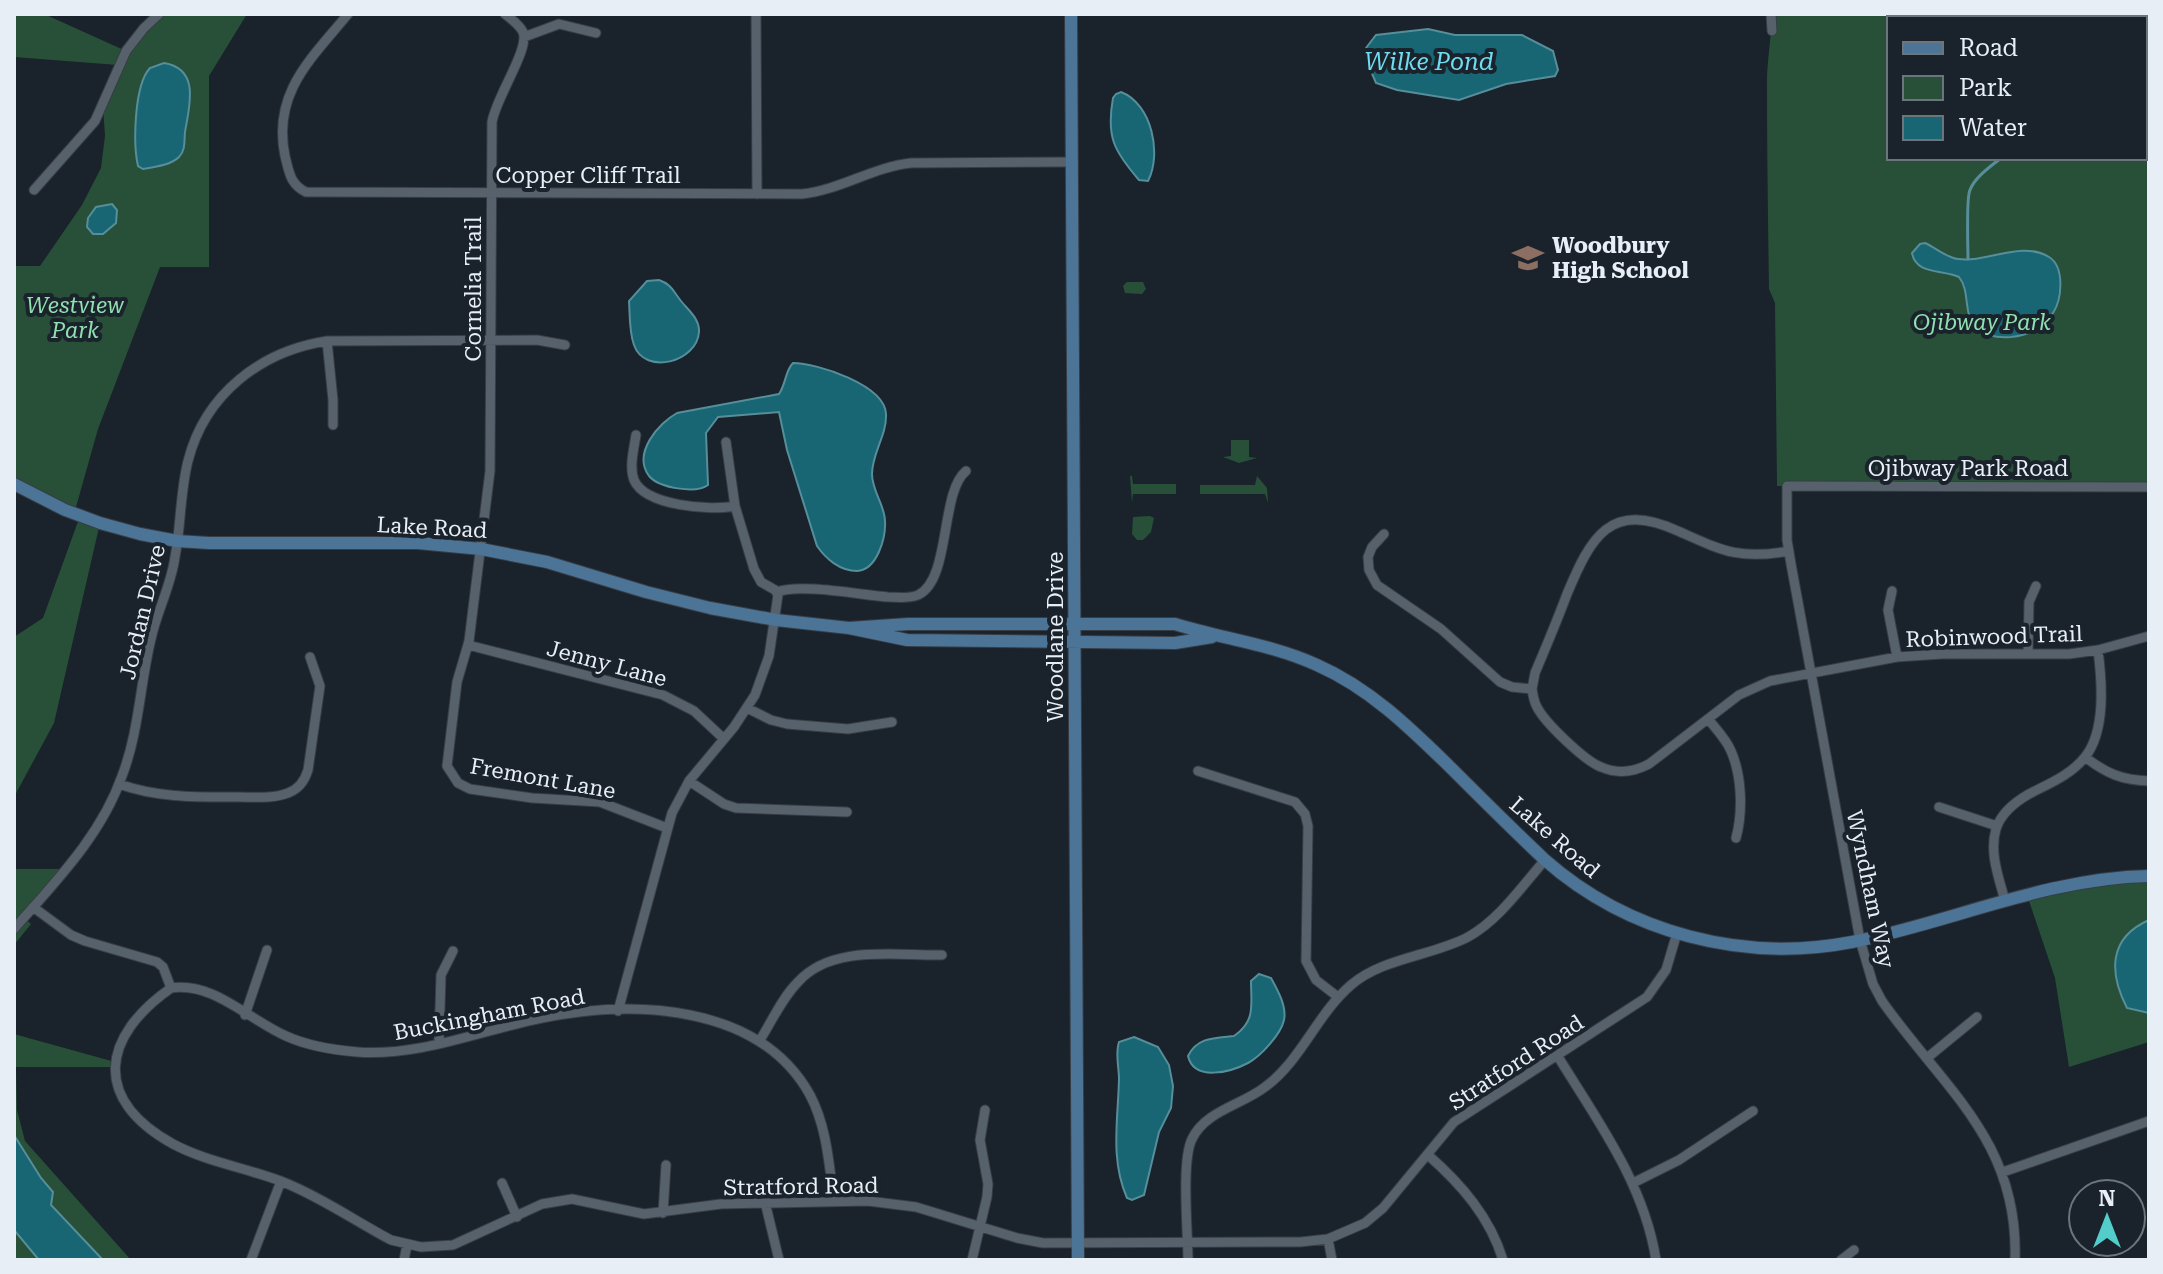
<svg xmlns="http://www.w3.org/2000/svg" width="2163" height="1274" viewBox="0 0 2163 1274" font-family="'Roboto Serif',serif">
	<style>
		.green { fill: #285039; fill-rule: evenodd }
		.water { fill: #186573; stroke: #568e9a; stroke-width: 2 }
		.lines { fill: none; stroke-linecap: round; stroke-linejoin: round }
		.stream { stroke: #568e9a; stroke-width: 3 }
		.street-casing { stroke: #373d45; stroke-width: 11 }
		.secondary-casing { stroke: #373d45; stroke-width: 14 }
		.street { stroke: #57616c; stroke-width: 9 }
		.secondary { stroke: #4b7496; stroke-width: 12 }
		.labels { text-anchor: middle; stroke-width: 8; stroke-linejoin: round; paint-order: stroke }
		.street-label { font-size: 22px; fill: #e8eef5; stroke: #1a222b }
		.poi-label { font-size: 22px; font-weight: bold; fill: #e8eef5; stroke: #1a222b; text-anchor: start }
		.park-label { font-size: 22px; font-style: italic; fill: #90e0b0; stroke: #1a222b }
		.water-label { font-size: 24px; font-style: italic; fill: #6fdcf1; stroke: #1a222b }
	</style>
	<rect width="100%" height="100%" fill="#1a222b"/>
	<!-- green -->
	<path class="green" d="M14 14H44L126 51 159 14H247L209 76V267H160L98 429 74 514 14 484V266H40L82 205 101 168 105 136 103 107 118 65 14 57Z
		M1771 14H2149V487L1777 486 1775 303 1769 289C1768 220 1767 151 1767 82 1767 59 1772 37 1771 14ZM1889 18H2145V158H1889Z
		M1127 282H1143L1146 289 1142 294 1125 293 1123 286Z
		M1231 440H1249V457L1257 458 1239 463 1223 457 1231 456Z
		M1130 476H1132L1133 484H1176V494H1133L1132 503Z
		M1257 476 1267 488 1268 503 1265 494H1200V485H1255Z
		M80 516 100 523 54 723 14 797V637L43 618Z
		M1150 516 1154 518 1151 532 1143 540H1137L1132 534 1133 517Z
		M14 869H65L24 918 31 924 14 945Z
		M2149 876V1042L2069 1067 2055 978 2027 895Z
		M14 1034 115 1062V1067H16L17 1110 25 1141 131 1260H14Z"/>
	<!-- water -->
	<path class="water" d="M1428 29 1455 35H1522L1553 51 1558 70 1555 76 1506 84 1459 100 1397 90 1376 83 1367 62 1366 48 1376 35Z
		M164 63C201 69 189 107 185 132 184 140 186 150 179 157 171 165 155 167 143 169L138 166C133 144 134 85 150 68Z
		M1121 92C1152 104 1162 154 1148 181L1139 180C1114 151 1106 137 1113 98L1116 94Z
		M112 204 117 210 116 223 103 234H93L87 227 88 218 96 207Z
		M1925 243C1936 248 1947 258 1958 259 1988 263 2021 240 2049 257 2065 267 2062 299 2053 313 2044 328 2028 335 2011 337 1999 338 1987 337 1977 328 1962 315 1971 292 1959 277 1942 269 1916 275 1912 253L1920 244Z
		M659 280C671 284 673 291 681 301 688 310 700 319 699 332 697 362 645 376 634 345 629 331 630 315 629 301L647 281Z
		M793 363C817 363 885 385 886 414 887 435 872 453 872 474 872 491 885 506 885 521 886 538 877 570 857 571 840 571 826 559 817 546L787 450 779 412 718 417 706 433 708 485C696 494 659 488 649 476 632 453 659 423 677 413L779 394C786 384 785 371 793 363Z
		M2149 920V1013L2127 1008C2109 973 2108 938 2149 920Z
		M1259 974 1271 978C1277 989 1287 1006 1284 1020 1281 1034 1261 1056 1248 1063 1231 1072 1194 1082 1188 1056 1197 1037 1215 1038 1234 1036 1256 1021 1251 1005 1251 981Z
		M1134 1037 1158 1047 1169 1065 1173 1086 1171 1108 1159 1132 1144 1195 1132 1200 1127 1198C1110 1159 1118 1120 1119 1079 1119 1067 1115 1054 1119 1042Z
		M14 1135 41 1178 53 1192 51 1205 103 1260H39L14 1230Z"/>
	<g class="lines">
		<!-- stream -->
		<path class="stream" d="M2145 127H2149
			M1968 259C1968 246 1966 198 1970 190 1975 177 1990 167 2001 158"/>
		<defs>
			<path id="street" d="M348 14C311 59 272 93 285 156 289 172 290 184 306 192L802 194C840 190 873 167 911 163L1073 162
				M505 14C511 19 519 24 523 32 530 49 496 97 492 122L490 471 469 641 457 682 447 766 458 783 470 789 532 798 600 802 667 828
				M756 14 757 194
				M1771 14 1772 31
				M524 37 559 24 596 33
				M34 190 95 121 126 51 144 28 159 14
				M327 341 333 400V425
				M636 435C634 448 629 467 634 480 645 506 711 511 735 506
				M1384 534 1372 547 1368 557 1369 570 1377 585 1441 629 1500 682 1512 687 1532 689C1533 696 1534 702 1537 707 1545 723 1585 761 1601 767 1617 774 1634 772 1649 764L1739 695 1770 681 1897 657 1942 654H2069L2098 650 2149 636
				M1892 591 1888 610 1897 657
				M777 592C799 583 861 595 888 597 898 597 909 599 918 595 951 580 940 492 966 471
				M468 645 663 695 694 711 724 739
				M2028 653 2029 602 2036 586
				M1532 689 1535 673C1546 647 1557 621 1567 594 1591 537 1610 500 1678 531 1723 551 1739 560 1789 551
				M747 708 771 720 787 724 848 729 892 722
				M1708 719C1716 729 1726 739 1731 751 1742 776 1743 812 1736 838
				M2085 757C2107 774 2122 780 2149 781
				M1198 771 1295 802 1305 814 1308 826 1306 961 1316 980 1338 997
				M689 781 724 804 736 808 847 812
				M119 784C158 798 197 797 238 797 254 797 273 799 288 793 299 789 305 780 308 770L320 686 310 657
				M1939 807 1997 826
				M2005 901C1999 878 1989 853 1996 829 2001 813 2015 802 2029 794 2048 784 2071 775 2085 757 2106 731 2102 682 2098 650
				M33 907 71 935 85 941 157 962 163 967 171 988C213 981 249 1020 286 1036 308 1046 333 1050 357 1052 419 1057 482 1030 542 1018 633 1000 759 1003 810 1095 827 1127 829 1165 834 1201
				M14 929C55 882 101 836 122 776 139 732 140 684 151 639 157 611 171 586 175 557 181 526 180 492 188 461 205 394 261 351 327 341L537 340 565 345
				M171 988C101 1037 92 1099 173 1144 207 1162 247 1168 283 1182 321 1197 355 1221 391 1240L421 1247 453 1245 542 1204 572 1199 644 1214 721 1204 868 1201 916 1207 1017 1238 1043 1243 1300 1242 1328 1239 1365 1223 1383 1208 1454 1122 1647 997 1666 970 1677 933
				M618 1011 672 813 689 781 734 727 755 695 769 656 778 595 775 590 761 582 754 569 735 506 726 442
				M245 1015 267 950
				M760 1040C772 1021 782 998 798 982 832 944 896 956 942 955
				M439 1042 441 975 453 951
				M1557 1055C1597 1120 1644 1183 1656 1260
				M1927 1058 1977 1017
				M1428 1155C1461 1184 1490 1217 1503 1260
				M2003 1172 2149 1121
				M502 1183 517 1217
				M1633 1183 1679 1160 1753 1111
				M765 1202 779 1260
				M663 1213 666 1165
				M1328 1239 1332 1260
				M251 1260 281 1181
				M404 1260 407 1245
				M972 1260 987 1197 988 1184 980 1140 985 1110
				M1188 1260C1188 1233 1181 1161 1192 1139 1205 1111 1242 1105 1265 1087 1301 1061 1317 1014 1351 985 1382 958 1432 956 1468 937 1499 920 1522 886 1545 860
				M1841 1260 1854 1250
				M2015 1260C2019 1141 1944 1089 1882 1001L1873 984 1860 940 1791 564 1787 540V486L2149 487"/>
			<path id="secondary" d="M1071 14 1078 1260
				M14 484 65 510 100 523 140 534 177 541 209 543H418L481 549 547 562 646 592 710 608 776 620 849 628 907 640 1175 643 1212 637
				M849 628 908 624H1175C1223 639 1271 644 1317 665 1369 688 1408 726 1448 765 1480 797 1512 829 1545 860 1628 933 1743 963 1852 942 1952 922 2046 878 2149 876"/>
		</defs>
		<!-- street casing -->
		<use href="#street" class="street-casing"/>
		<!-- secondary casing -->
		<use href="#secondary" class="secondary-casing"/>
		<!-- street -->
		<use href="#street" class="street"/>
		<!-- secondary -->
		<use href="#secondary" class="secondary"/>
	</g>
	<!-- icons -->
	<defs>
		<symbol id="school-bare" viewBox="-9 -9 18 18"><path d="M0-5L7-2L0 1L-7-2ZM-4 1L0 2.5L4 1V4Q0 6-4 4Z" fill="#8d6e63" stroke="#1a222b" stroke-width="2.5" paint-order="stroke"/></symbol>
	</defs>
	<g fill-rule="evenodd">
		<use href="#school-bare" x="1506" y="236" width="44" height="44"/>
	</g>
	<g class="labels">
		<!-- street labels -->
		<g class="street-label">
			<text x="588" y="183">Copper Cliff Trail</text>
			<text transform="translate(473 289) rotate(-90)" y="8">Cornelia Trail</text>
			<text x="1968" y="476">Ojibway Park Road</text>
			<text transform="translate(432 527) rotate(3)" y="8">Lake Road</text>
			<text transform="translate(142 612) rotate(-77)" y="8">Jordan Drive</text>
			<text transform="translate(1994 636) rotate(-2)" y="8">Robinwood Trail</text>
			<text transform="translate(1055 637) rotate(-90)" y="8">Woodlane Drive</text>
			<text transform="translate(607 663) rotate(15)" y="8">Jenny Lane</text>
			<text transform="translate(543 778) rotate(10)" y="8">Fremont Lane</text>
			<text transform="translate(1555 837) rotate(41)" y="8">Lake Road</text>
			<text transform="translate(1871 889) rotate(78)" y="8">Wyndham Way</text>
			<text transform="translate(489 1014) rotate(-11)" y="8">Buckingham Road</text>
			<text transform="translate(1516 1062) rotate(-33)" y="8">Stratford Road</text>
			<text transform="translate(801 1186) rotate(-1)" y="8">Stratford Road</text>
		</g>
		<!-- poi labels -->
		<g class="poi-label">
			<text x="1552" y="253">Woodbury<tspan x="1552" dy="25">High School</tspan></text>
		</g>
		<!-- park labels -->
		<g class="park-label">
			<text x="75" y="313">Westview<tspan x="75" dy="25">Park</tspan></text>
			<text x="1982" y="330">Ojibway Park</text>
		</g>
		<!-- water labels -->
		<g class="water-label">
			<text x="1429" y="70">Wilke Pond</text>
		</g>
	</g>
	<!-- border -->
	<rect width="2163" height="1274" fill="none" stroke="#e8eef5" stroke-width="32"/>
	<!-- legend -->
	<rect x="1887" y="16" width="260" height="144" fill="#1a222b" stroke="#6c747c" stroke-width="2"/>
	<rect x="1903" y="42" width="40" height="12" fill="#4b7496" stroke="#6c747c" stroke-width="2"/>
	<text x="1959" y="56" font-size="24" fill="#e8eef5">Road</text>
	<rect x="1903" y="76" width="40" height="24" fill="#285039" stroke="#6c747c" stroke-width="2"/>
	<text x="1959" y="96" font-size="24" fill="#e8eef5">Park</text>
	<rect x="1903" y="116" width="40" height="24" fill="#186573" stroke="#6c747c" stroke-width="2"/>
	<text x="1959" y="136" font-size="24" fill="#e8eef5">Water</text>
	<!-- north arrow -->
	<g transform="translate(2107 1218)"><circle r="38" fill="#1a222b" stroke="#6c747c" stroke-width="2"/>
	<path d="M0-6L14 30L0 20L-14 30Z" fill="#53cdc9"/>
	<text y="-12" font-size="22" font-weight="bold" text-anchor="middle" fill="#e8eef5">N</text>
	</g>
</svg>
